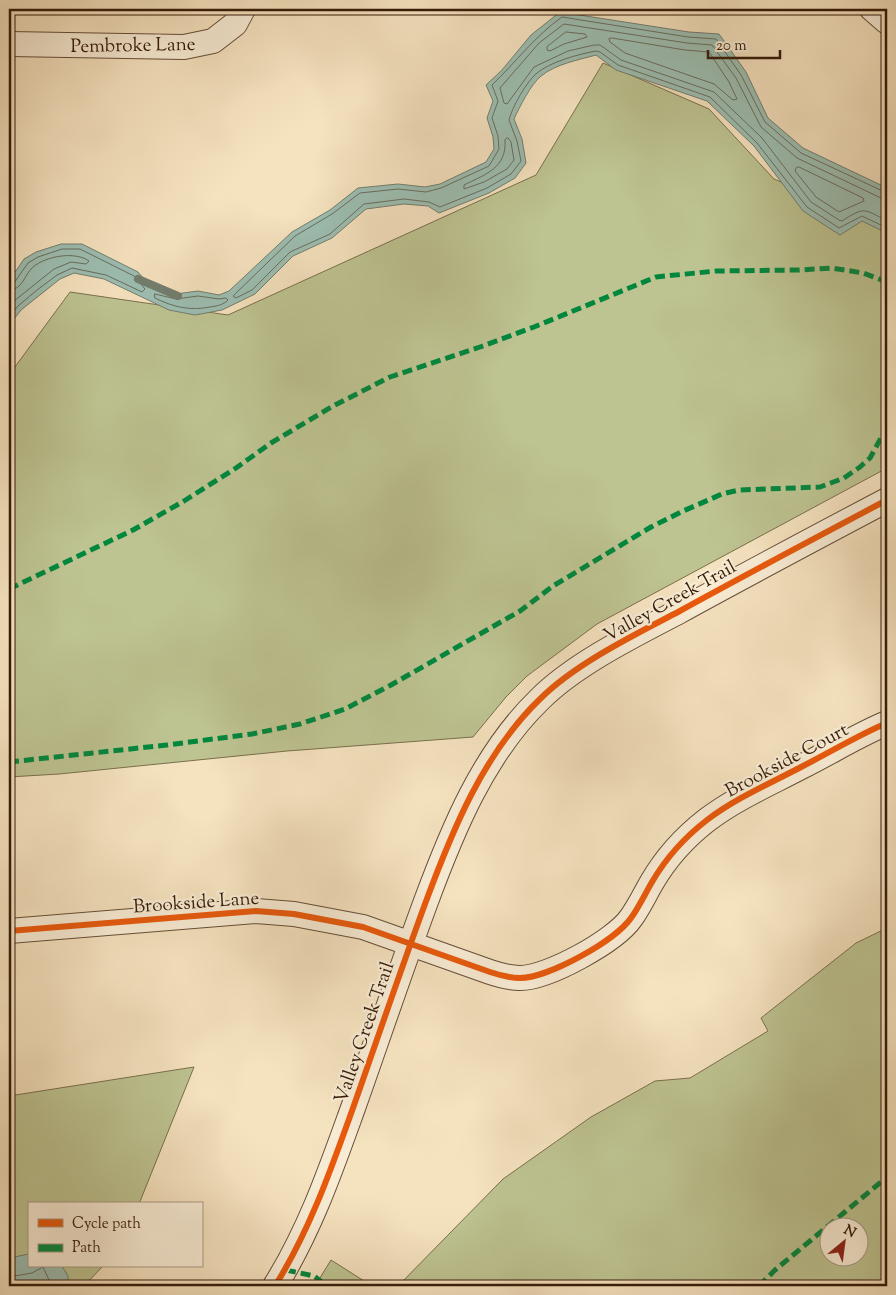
<svg xmlns="http://www.w3.org/2000/svg" width="896" height="1295" viewBox="0 0 896 1295" font-family="'Sorts Mill Goudy',serif">
	<style>
		.green { fill: #bdc391; stroke: #7a6f4c; fill-rule: evenodd }
		.water { fill: #9cbeb2; stroke: #737d6e }
		.lines { fill: none; stroke-linecap: round; stroke-linejoin: round }
		.shore { stroke: #696c5d; stroke-width: 1 }
		.stream { stroke: #737d6e; stroke-width: 8 }
		.minor-casing { stroke: #664d36; stroke-width: 26 }
		.minor { stroke: #f8ecd5; stroke-width: 24 }
		.quiet { stroke: #00873e; stroke-width: 5; stroke-dasharray: 10 5; stroke-linecap: butt }
		.cycleway-casing { stroke: #f8ecd5; stroke-width: 9 }
		.cycleway { stroke: #e8590c; stroke-width: 6 }
		.labels { text-anchor: middle; stroke-width: 4.5; stroke-linejoin: round; paint-order: stroke }
		.street-label { font-size: 19px; fill: #361b08; stroke: #f8ecd5 }
	</style>
	<rect width="100%" height="100%" fill="#f5e2bf"/>
	<filter id="stains"><feTurbulence type="fractalNoise" baseFrequency=".004" numOctaves="4"/><feColorMatrix values="0 0 0 0 .2 0 0 0 0 .09 0 0 0 0 .02 0 0 0 .5 -.17"/></filter>
	<radialGradient id="worn" r=".72"><stop offset=".6" stop-color="#630" stop-opacity="0"/><stop offset="1" stop-color="#630" stop-opacity=".3"/></radialGradient>
	<!-- green -->
	<path class="green" d="M603 63 709 109 774 179 887 228V468L597 624 527 676 506 697 473 737 287 751 59 774 9 777V375L70 292 228 315 536 175Z
		M887 928V1286H398L503 1179 591 1117 655 1081 690 1078 768 1031 761 1018 856 943ZM828 1228H858V1258H828Z
		M194 1067 139 1204H29V1266H103L84 1286H9V1096Z
		M331 1260 372 1286H315Z"/>
	<!-- water -->
	<path class="water" d="M560 12 689 32 719 34 746 72 768 118 803 148 887 188V233L862 221 840 235 803 211 754 146 707 101 616 70 596 55C578 60 556 64 541 76 531 84 519 108 514 119L522 139 526 163 515 178 489 193 439 213 428 206 404 204 366 209 332 238 293 256 255 294 222 310 195 315 169 310 104 279 74 273 60 279 21 310 11 323 9 317V281L24 259 36 252 61 244H82L138 272 150 286 176 294 198 291 219 295 229 291 292 232 330 210 358 188 398 184 425 187 440 184 486 162 494 149 493 137 487 118 493 101 486 85 502 70 531 35Z
		M29 1254V1266H62L68 1276V1286H9V1258Z"/>
	<g class="lines">
		<!-- shore -->
		<path class="shore" d="M566 32 585 34 587 37 564 44 550 51 547 50V47Z
			M612 38 685 50 709 52 729 82 737 99 733 100 714 84 625 53 610 42 609 39Z
			M508 138 511 142 514 160 507 169 484 182 464 189V185C486 174 507 168 505 140Z
			M799 167 863 198 864 201 839 212 816 197 795 171 796 168Z
			M887 193 801 153 765 122 741 75 716 39 688 37 562 17C535 36 516 62 492 85L498 101 492 118 498 136 499 149 489 166 441 188 426 192 398 189 360 193 332 214 295 236 233 296 236 298 252 290 290 252 330 234 364 204 404 199 429 202 440 207 487 188 511 174 521 161 517 141 509 120C512 107 527 81 537 73 550 62 579 54 596 51L600 52 618 65 710 97 757 143 807 207 839 228 862 216 887 228
			M887 199 881 198 797 158 761 127 736 78 712 45 687 43 564 24 539 43 500 88 504 103 507 104 534 67 568 51 594 45H600L621 60 714 92 762 138 811 202 839 220 842 221C865 206 864 209 887 221
			M9 284 14 283 28 263 38 257 62 249H80L134 276 145 289 142 292 106 275 72 268 57 275 37 290 18 306 9 317
			M9 290C23 290 24 275 33 267 46 256 75 251 89 261L86 264 71 262 54 269 14 301 9 307
			M155 294 176 299 198 296 219 299 226 298 228 300C223 305 217 306 210 307 190 311 173 307 155 298Z
			M9 1277 32 1273 43 1267 49 1280V1286"/>
		<!-- stream -->
		<path class="stream" d="M138 279 178 296"/>
		<defs>
			<path id="minor" d="M872 9 887 22
				M9 44 184 47 213 41 235 24 243 9
				M9 931 256 911 294 914 363 927 490 972C499 975 510 978 520 978 548 978 615 941 631 918 639 907 645 894 652 882 666 858 685 837 707 820 736 798 771 783 803 766 831 752 858 735 887 723
				M275 1286C310 1230 331 1169 353 1108 377 1040 400 972 425 904 452 831 483 754 540 699 575 664 634 635 678 612 747 574 817 537 887 500"/>
		</defs>
		<!-- minor casing -->
		<use href="#minor" class="minor-casing"/>
		<!-- minor -->
		<use href="#minor" class="minor"/>
		<!-- quiet -->
		<path class="quiet" d="M9 589 133 530 184 501 236 468 271 443 333 406 390 377 480 347 534 327 656 277 716 271 799 270 832 268 863 273 882 280 887 287
			M9 762 167 745 252 734 300 724 345 709 391 685 520 611 553 586 651 527 681 512 722 494 739 490 820 487 844 478 860 467 870 458 887 427
			M286 1270 314 1276 327 1286
			M759 1286 775 1270 887 1177"/>
		<defs>
			<path id="cycleway" d="M9 931 256 911 294 914 363 927 490 972C499 975 510 978 520 978 548 978 615 941 631 918 639 907 645 894 652 882 666 858 685 837 707 820 736 798 771 783 803 766 831 752 858 735 887 723
				M275 1286C310 1230 331 1169 353 1108 377 1040 400 972 425 904 452 831 483 754 540 699 575 664 634 635 678 612 747 574 817 537 887 500"/>
		</defs>
		<!-- cycleway casing -->
		<use href="#cycleway" class="cycleway-casing"/>
		<!-- cycleway -->
		<use href="#cycleway" class="cycleway"/>
	</g>
	<g class="labels">
		<!-- street labels -->
		<g class="street-label">
			<text transform="translate(133 44) rotate(-1)" y="7">Pembroke Lane</text>
			<text transform="translate(669 600) rotate(-29)" y="7">Valley Creek Trail</text>
			<text transform="translate(786 759) rotate(-28)" y="7">Brookside Court</text>
			<text transform="translate(196 901) rotate(-4)" y="7">Brookside Lane</text>
			<text transform="translate(363 1032) rotate(-71)" y="7">Valley Creek Trail</text>
		</g>
	</g>
	<!-- margin -->
	<rect width="896" height="1295" fill="none" stroke="#f5e2bf" stroke-width="30"/>
	<rect x="10" y="10" width="876" height="1275" fill="none" stroke="#361b08" stroke-width="2.5"/>
	<rect x="15" y="15" width="866" height="1265" fill="none" stroke="#361b08"/>
	<!-- legend -->
	<rect x="28" y="1202" width="175" height="65" fill="#f8ecd5" stroke="#aa9883"/>
	<rect x="38" y="1219" width="25" height="8" fill="#e8590c" stroke="#aa9883"/>
	<text x="72" y="1228" font-size="15" fill="#361b08">Cycle path</text>
	<rect x="38" y="1244" width="25" height="8" fill="#00873e" stroke="#aa9883"/>
	<text x="72" y="1252" font-size="15" fill="#361b08">Path</text>
	<!-- north arrow -->
	<g transform="translate(844 1242) rotate(29)"><circle r="24" fill="#f8ecd5" stroke="#aa9883"/>
	<path d="M0-4L9 19L0 12L-9 19Z" fill="#8f2418"/>
	<text y="-8" font-size="14" font-weight="bold" text-anchor="middle" fill="#361b08">N</text>
	</g>
	<!-- scale -->
	<path d="M708 50v8h72v-8" fill="none" stroke="#361b08" stroke-width="2.5"/>
	<text x="716" y="50" font-size="15" fill="#361b08" stroke="#f8ecd5" stroke-width="4" paint-order="stroke">20 m</text>
	<rect width="100%" height="100%" filter="url(#stains)"/>
	<rect width="100%" height="100%" fill="url(#worn)"/>
</svg>
